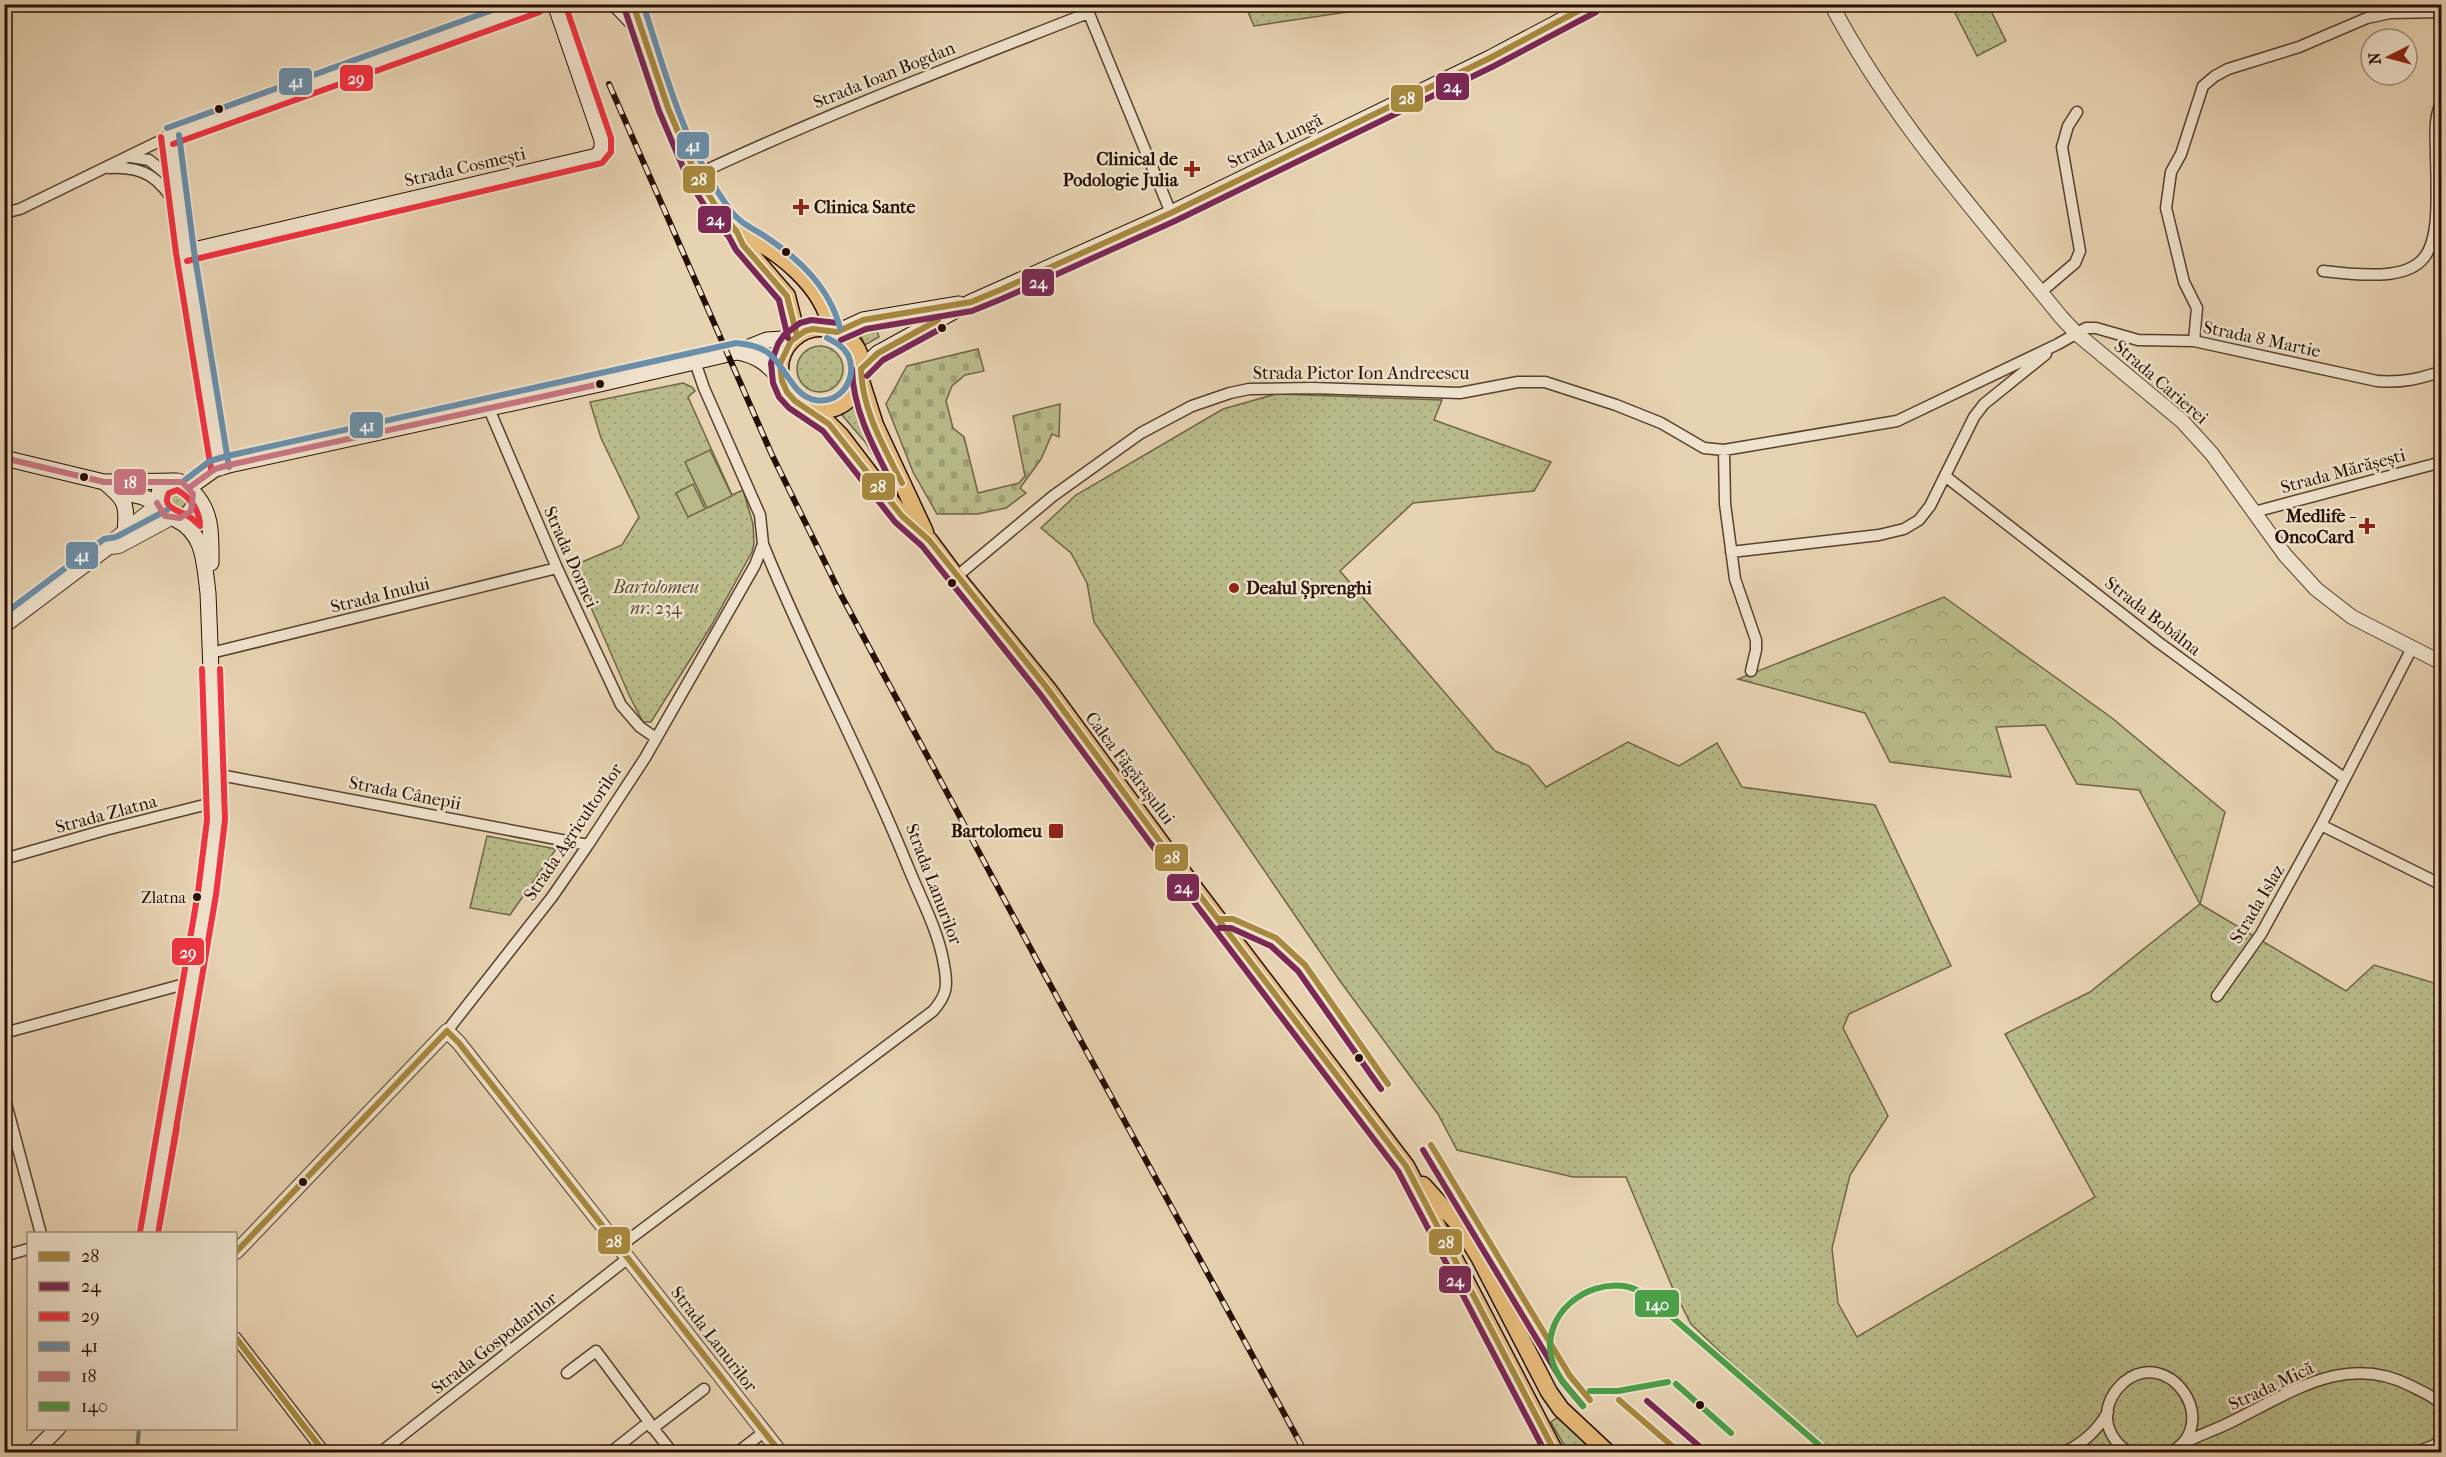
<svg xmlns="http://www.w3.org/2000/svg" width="2446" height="1457" viewBox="0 0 2446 1457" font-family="'IM FELL French Canon',serif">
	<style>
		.grass { fill: url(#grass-dots); stroke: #706446; stroke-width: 1.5 }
		.forest { fill: url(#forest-crowns); stroke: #706446; stroke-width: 1.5 }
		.cemetery { fill: url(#cemetery-stones); stroke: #706446; stroke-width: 1.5 }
		.pitch { fill: #b8bb89; stroke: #706446; stroke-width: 1.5 }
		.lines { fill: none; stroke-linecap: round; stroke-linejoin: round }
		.stream { stroke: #6b7467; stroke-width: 4 }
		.minor-casing { stroke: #583f2e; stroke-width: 13 }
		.tertiary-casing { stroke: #583f2e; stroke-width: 16 }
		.secondary-casing { stroke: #280e03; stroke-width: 17 }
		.primary-casing { stroke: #280e03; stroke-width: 19 }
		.minor { stroke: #efe2cc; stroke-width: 10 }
		.tertiary { stroke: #efe2cc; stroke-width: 14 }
		.secondary { stroke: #efe2cc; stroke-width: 15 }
		.primary { stroke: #e4b978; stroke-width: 16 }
		.rail-casing { stroke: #280e03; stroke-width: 6 }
		.rail { stroke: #efe2cc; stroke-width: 4; stroke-dasharray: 11; stroke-linecap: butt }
		.bus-1-casing { stroke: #efe2cc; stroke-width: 10 }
		.bus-2-casing { stroke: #efe2cc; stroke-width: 10 }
		.bus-3-casing { stroke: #efe2cc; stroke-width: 10 }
		.bus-4-casing { stroke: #efe2cc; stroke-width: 10 }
		.bus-5-casing { stroke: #efe2cc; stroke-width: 10 }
		.bus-6-casing { stroke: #efe2cc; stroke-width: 10 }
		.bus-1 { stroke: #a7883e; stroke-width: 6 }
		.bus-2 { stroke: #7b2854; stroke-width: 6 }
		.bus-3 { stroke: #ef3341; stroke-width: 6 }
		.bus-4 { stroke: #6a8faa; stroke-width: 6 }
		.bus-5 { stroke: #c97582; stroke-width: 6 }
		.bus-6 { stroke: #4c9f47; stroke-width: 6 }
		.bus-dot { fill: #280e03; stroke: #efe2cc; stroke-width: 2 }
		.poi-dot { fill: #8f2418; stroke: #efe2cc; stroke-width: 2 }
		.labels { text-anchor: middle; stroke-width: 5; stroke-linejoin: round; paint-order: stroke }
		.bus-label { font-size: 16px; fill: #280e03; stroke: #efe2cc; text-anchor: end }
		.street-label { font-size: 18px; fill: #280e03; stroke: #efe2cc }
		.poi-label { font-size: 18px; font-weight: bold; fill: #280e03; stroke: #efe2cc; text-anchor: end }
		.park-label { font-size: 18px; font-style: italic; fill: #5a4b32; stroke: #efe2cc }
		.line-badge { stroke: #efe2cc; stroke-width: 2 }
		.badge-label { font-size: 16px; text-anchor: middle; font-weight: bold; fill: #fff }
	</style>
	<defs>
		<pattern id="grass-dots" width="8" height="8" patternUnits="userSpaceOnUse" patternTransform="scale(1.5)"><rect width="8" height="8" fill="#b8bb89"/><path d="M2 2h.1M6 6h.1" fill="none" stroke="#9ea075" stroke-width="1.8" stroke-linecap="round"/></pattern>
		<pattern id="forest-crowns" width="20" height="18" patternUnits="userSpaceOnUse" patternTransform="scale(1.5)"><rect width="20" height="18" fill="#b8bb89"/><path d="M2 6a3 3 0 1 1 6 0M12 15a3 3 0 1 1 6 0" fill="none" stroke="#9ea075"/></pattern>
		<pattern id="cemetery-stones" width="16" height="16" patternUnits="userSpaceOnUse" patternTransform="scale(1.5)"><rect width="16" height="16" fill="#b8bb89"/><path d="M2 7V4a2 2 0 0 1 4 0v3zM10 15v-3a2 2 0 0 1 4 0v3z" fill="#9ea075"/></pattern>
	</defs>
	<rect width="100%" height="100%" fill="#e7d2b1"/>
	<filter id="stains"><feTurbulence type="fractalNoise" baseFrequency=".00333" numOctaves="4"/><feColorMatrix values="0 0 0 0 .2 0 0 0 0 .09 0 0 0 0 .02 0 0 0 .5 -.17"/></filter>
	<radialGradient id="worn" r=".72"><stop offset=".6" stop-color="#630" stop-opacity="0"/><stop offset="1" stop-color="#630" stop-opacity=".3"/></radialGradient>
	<!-- grass -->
	<path class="grass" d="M1245 5H1383L1367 9 1254 26Z
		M1951 5H1988L2006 41 1977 56Z
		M875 325 879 337 865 345 858 329Z
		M797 369a23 23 0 1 1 46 0a23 23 0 1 1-46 0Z
		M683 383 692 387 695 391 688 397 732 495 743 490 753 524 754 544 752 552 710 628 651 722H643L629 695 573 566 622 545 639 517 601 438 590 402Z
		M1276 394 1442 400 1434 420 1551 462 1534 491 1413 503 1340 571 1495 751 1529 766 1546 787 1628 742 1679 766 1717 743 1742 787 1875 805 1951 966 1849 1014 1843 1028 1888 1116 1850 1175 1832 1248 1838 1303 1857 1337 2095 1197 2005 1034 2090 992 2200 904 2346 991 2374 965 2441 985V1443L2420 1452H1825L1691 1324 1673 1289 1626 1177H1573L1457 1150 1438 1114 1340 981 1094 622 1087 583 1071 553 1041 528 1076 495 1223 409Z
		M858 401 891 480 889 482 866 443 842 415Z
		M165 500a11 11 0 1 1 22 0a11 11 0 1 1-22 0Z
		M487 836 556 849 510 915 470 908Z
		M1558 1417 1598 1452H1568L1551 1422Z"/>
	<!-- forest -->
	<path class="forest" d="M1944 597 2112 718 2225 812 2200 904 2139 790 2077 784 2045 725 1996 727 2011 777 1890 762 1865 713 1738 679Z"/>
	<!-- cemetery -->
	<path class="cemetery" d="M978 349 984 371 965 375 952 386 946 401 953 428 964 437 978 493 1019 483 1025 476 1013 416 1060 404 1059 437 1052 434 1041 459 1020 488 1026 493 1006 508 977 514H937L913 472 886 404 907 366Z"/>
	<!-- pitch -->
	<path class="pitch" d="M710 450 732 496 707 508 685 462Z
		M693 484 705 509 688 517 676 493Z"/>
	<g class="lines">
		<!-- stream -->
		<path class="stream" d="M137 1452 139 1428"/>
		<defs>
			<path id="minor" d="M1085 4 1171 213
				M131 157 149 160 175 181
				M109 168C145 166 160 178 178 208
				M696 175C824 115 956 65 1088 13
				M4 213 20 209 170 136
				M2323 271C2438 285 2439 261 2436 155 2436 137 2433 118 2442 101
				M2041 292 2075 263 2080 251 2062 147 2068 126 2077 112
				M2194 341 2197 308 2184 282 2166 208 2171 172 2181 154 2203 86 2215 76 2228 69 2299 47 2367 18 2390 13 2442 12
				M489 409 557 568 621 705 640 727 656 738
				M1724 450 1725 504 1735 579 1756 640V650L1751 671
				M1945 476 2158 642 2344 778
				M2254 512 2442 462
				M1731 552 1879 535 1904 529 1919 520 1930 506 1974 417 1984 404 2046 354
				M956 577 1053 496 1141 433 1192 406 1230 393 1249 389 1312 388 1460 393 1518 382H1545L1616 405 1661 423 1704 448 1724 450 1897 421 2058 344 2086 328H2096L2138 340 2194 341 2377 381C2401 383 2420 379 2442 371
				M211 653 557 568
				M215 774 588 845
				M2321 825 2442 885
				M4 859 105 830 216 802
				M2217 996 2261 934 2321 825 2412 648
				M447 1031 552 897 588 845 645 758 755 565 763 544 760 515 704 388 695 362
				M4 1033 192 982
				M4 1096 41 1234
				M619 1247 933 1011C947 995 948 986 944 965 939 932 921 899 908 867 864 757 807 654 763 544
				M4 1256 28 1249
				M236 1338 324 1452
				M567 1373 596 1351 649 1422
				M2182 1444C2198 1435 2216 1430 2233 1421 2290 1393 2346 1352 2411 1386 2421 1391 2434 1396 2442 1405
				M381 1452 627 1259
				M611 1452 649 1422 652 1428
				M672 1452 653 1428 704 1389
				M738 1452 764 1432
				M2065 1452C2084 1442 2096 1432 2108 1412
				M2104 1452 2126 1451
				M2129 1452C2116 1445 2106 1430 2107 1414 2108 1401 2115 1390 2124 1382 2169 1345 2223 1423 2171 1452
				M2417 1452 2442 1442"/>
			<path id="tertiary" d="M1831 4C1893 122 1978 214 2061 317L2076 333 2182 421 2212 454 2285 555 2316 589 2352 617 2442 663
				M111 547 119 546 171 518
				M4 626 109 547 114 540 157 505
				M236 1252 447 1031 459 1043 780 1452"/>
			<path id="secondary" d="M615 4 642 32
				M185 252 597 156 602 149V140L555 4
				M837 332 863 320 959 304
				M737 352C758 356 768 364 782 381
				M861 369 878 353 971 302 1171 213 1490 58 1592 4
				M4 458 104 482 177 481C188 483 194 490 195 502 190 516 179 522 165 516L157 503 160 489 172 481
				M220 468 185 252 170 136 537 4
				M104 482C125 499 128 504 125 531
				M190 487 215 469 229 465 600 384 737 352 767 340 782 339 791 341
				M113 490 143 497 157 503
				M193 492C213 512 211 537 211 563
				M149 1234 215 837V774L208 593C204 563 205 533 175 519
				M34 1452 58 1428"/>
			<path id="primary" d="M633 4 668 108 696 175 717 208 737 232 743 245 787 296 797 336
				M737 232C776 248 825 286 831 330
				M780 369a41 41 0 1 1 82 0a41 41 0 1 1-82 0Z
				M860 378 875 425 925 532
				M806 407 829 424 841 436 902 516 929 540 958 579 1047 688 1195 889 1406 1166 1555 1452
				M1423 1185 1460 1226 1479 1257 1549 1392 1561 1409 1607 1452"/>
		</defs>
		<!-- minor casing -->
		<use href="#minor" class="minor-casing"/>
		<!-- tertiary casing -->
		<use href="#tertiary" class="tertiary-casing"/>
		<!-- secondary casing -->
		<use href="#secondary" class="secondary-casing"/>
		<!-- primary casing -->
		<use href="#primary" class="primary-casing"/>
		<!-- minor -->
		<use href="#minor" class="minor"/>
		<!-- tertiary -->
		<use href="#tertiary" class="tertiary"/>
		<!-- secondary -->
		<use href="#secondary" class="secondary"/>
		<!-- primary -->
		<use href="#primary" class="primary"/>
		<defs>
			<path id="rail" d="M609 84 772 455 841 595 1040 966 1305 1452"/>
		</defs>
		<!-- rail casing -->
		<use href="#rail" class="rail-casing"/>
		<!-- rail -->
		<use href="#rail" class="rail"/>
		<defs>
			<path id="bus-1" d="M633 4 668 108 696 175 717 208 737 232 743 245 787 296 797 336
				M837 332 813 329 805 331 791 341 780 364 782 381 787 392 795 401 829 424 902 516 929 540 1047 688 1195 889 1406 1166 1555 1452
				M837 332 863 320 971 302 1000 290 1171 213 1490 58 1591 4
				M861 369 878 353 938 320
				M861 369C862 410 884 447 902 483
				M1219 919H1233L1276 938 1305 965 1388 1084
				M447 1031 459 1043 780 1452
				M1431 1145 1570 1376 1590 1400
				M236 1252 447 1031
				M236 1338 324 1452
				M1619 1400 1679 1452"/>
			<path id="bus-2" d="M624 7 659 111 688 179 709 213 729 237 736 250 779 300 788 338
				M838 323 811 320 800 323 784 335 778 344 771 363 773 383 779 397 789 408 823 431 895 522 922 546 1040 694 1188 894 1398 1171 1545 1452
				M841 340 866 329 972 311 1004 298 1175 221 1494 66 1596 12
				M852 369C853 412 875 450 894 487
				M867 376 883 360 942 328
				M1219 928H1231L1271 946 1298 971 1381 1089
				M1423 1150 1562 1381 1583 1406
				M1647 1401 1706 1452"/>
			<path id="bus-3" d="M161 137 176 253 211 469
				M173 144 540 12
				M187 261 602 163 611 152V138L565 4
				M177 490C190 497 200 511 200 526 196 522 192 518 188 516 178 510 161 508 169 493Z
				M220 669 225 820
				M140 1232 198 892 207 820 202 669
				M158 1234 216 895 225 820
				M158 1234 177 1127
				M158 1234 177 1127"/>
			<path id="bus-4" d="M643 4C667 77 684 147 730 210 740 223 750 227 763 235 798 258 829 286 840 328
				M167 128 509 4
				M179 135 194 251 229 467
				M185 480 210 461 227 456 736 343C746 344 758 346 767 352 785 364 792 396 815 400 840 405 859 378 848 355 843 346 835 342 827 338
				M4 614 104 539 116 537 167 510"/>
			<path id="bus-5" d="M4 458 104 482H182L193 494 191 511 180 518 165 516 157 503
				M190 487 215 469 229 465 600 384"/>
			<path id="bus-6" d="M1676 1384 1731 1433
				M1590 1391H1618L1668 1382
				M1583 1406C1570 1391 1555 1376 1551 1356 1543 1314 1585 1281 1624 1286 1633 1287 1641 1292 1649 1297L1819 1445"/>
		</defs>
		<!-- bus-1 casing -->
		<use href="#bus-1" class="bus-1-casing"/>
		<!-- bus-2 casing -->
		<use href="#bus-2" class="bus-2-casing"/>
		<!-- bus-3 casing -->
		<use href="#bus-3" class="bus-3-casing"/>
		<!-- bus-4 casing -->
		<use href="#bus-4" class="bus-4-casing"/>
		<!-- bus-5 casing -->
		<use href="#bus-5" class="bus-5-casing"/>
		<!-- bus-6 casing -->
		<use href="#bus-6" class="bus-6-casing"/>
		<!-- bus-1 -->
		<use href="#bus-1" class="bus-1"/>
		<!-- bus-2 -->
		<use href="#bus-2" class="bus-2"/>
		<!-- bus-3 -->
		<use href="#bus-3" class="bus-3"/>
		<!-- bus-4 -->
		<use href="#bus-4" class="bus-4"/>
		<!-- bus-5 -->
		<use href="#bus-5" class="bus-5"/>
		<!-- bus-6 -->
		<use href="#bus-6" class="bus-6"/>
	</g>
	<!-- markers -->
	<g class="bus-dot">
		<circle cx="219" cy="109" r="5"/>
		<circle cx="786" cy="252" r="5"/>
		<circle cx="942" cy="328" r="5"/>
		<circle cx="600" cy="384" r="5"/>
		<circle cx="84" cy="477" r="5"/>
		<circle cx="952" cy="583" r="5"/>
		<circle cx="197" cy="897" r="5"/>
		<circle cx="1359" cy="1058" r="5"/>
		<circle cx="303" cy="1182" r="5"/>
		<circle cx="1700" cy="1405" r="5"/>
	</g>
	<g class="poi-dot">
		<path d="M1189 160h6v6h6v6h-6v6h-6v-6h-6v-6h6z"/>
		<path d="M798 198h6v6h6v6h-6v6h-6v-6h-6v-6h6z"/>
		<path d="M2364 517h6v6h6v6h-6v6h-6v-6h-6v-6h6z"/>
		<circle cx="1234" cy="588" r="6"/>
		<rect x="1048" y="823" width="16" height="16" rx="3"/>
	</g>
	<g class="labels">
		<!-- bus labels -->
		<g class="bus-label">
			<text x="186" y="903">Zlatna</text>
		</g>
		<!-- street labels -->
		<g class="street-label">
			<text transform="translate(884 75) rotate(-22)" y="6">Strada Ioan Bogdan</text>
			<text transform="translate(1275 141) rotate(-26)" y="6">Strada Lungă</text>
			<text transform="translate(465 167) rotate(-13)" y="6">Strada Cosmești</text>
			<text transform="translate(2262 339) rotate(12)" y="6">Strada 8 Martie</text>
			<text x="1361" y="379">Strada Pictor Ion Andreescu</text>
			<text transform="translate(2161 382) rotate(41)" y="6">Strada Carierei</text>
			<text transform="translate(2343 471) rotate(-15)" y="6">Strada Mărășești</text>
			<text transform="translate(571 557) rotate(66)" y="6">Strada Dornei</text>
			<text transform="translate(380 595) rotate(-14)" y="6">Strada Inului</text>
			<text transform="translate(2153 616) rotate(38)" y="6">Strada Bobâlna</text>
			<text transform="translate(1130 768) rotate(53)" y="6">Calea Făgărașului</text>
			<text transform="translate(405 793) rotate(11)" y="6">Strada Cânepii</text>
			<text transform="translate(106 814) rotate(-15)" y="6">Strada Zlatna</text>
			<text transform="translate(573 832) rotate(-56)" y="6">Strada Agricultorilor</text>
			<text transform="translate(934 884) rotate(69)" y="6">Strada Lanurilor</text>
			<text transform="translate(2257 904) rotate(-59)" y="6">Strada Islaz</text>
			<text transform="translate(714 1339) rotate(52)" y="6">Strada Lanurilor</text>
			<text transform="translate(494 1343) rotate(-38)" y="6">Strada Gospodarilor</text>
			<text transform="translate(2271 1386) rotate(-25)" y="6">Strada Mică</text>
		</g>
		<!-- poi labels -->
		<g class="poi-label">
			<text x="1178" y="165">Clinical de<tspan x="1178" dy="21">Podologie Julia</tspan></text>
			<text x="814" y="213" text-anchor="start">Clinica Sante</text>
			<text x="2354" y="522">Medlife -<tspan x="2354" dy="21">OncoCard</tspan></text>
			<text x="1246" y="594" text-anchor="start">Dealul Șprenghi</text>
			<text x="1042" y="837">Bartolomeu</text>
		</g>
		<!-- park labels -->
		<g class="park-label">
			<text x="656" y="593">Bartolomeu<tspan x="656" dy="21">nr. 234</tspan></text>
		</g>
	</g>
	<g class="line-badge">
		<rect x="339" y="64" width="35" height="28" rx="6" fill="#ef3341"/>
		<rect x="278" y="67" width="35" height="29" rx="6" fill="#6a8faa"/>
		<rect x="1435" y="72" width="35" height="29" rx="6" fill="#7b2854"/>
		<rect x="1390" y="84" width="34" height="29" rx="6" fill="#a7883e"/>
		<rect x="676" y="131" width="34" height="29" rx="6" fill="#6a8faa"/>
		<rect x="682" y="165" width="34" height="29" rx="6" fill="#a7883e"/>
		<rect x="697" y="205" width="35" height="29" rx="6" fill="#7b2854"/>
		<rect x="1021" y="268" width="34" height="29" rx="6" fill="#7b2854"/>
		<rect x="349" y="411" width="35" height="28" rx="6" fill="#6a8faa"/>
		<rect x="113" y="468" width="34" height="28" rx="6" fill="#c97582"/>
		<rect x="861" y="472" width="35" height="29" rx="6" fill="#a7883e"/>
		<rect x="65" y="541" width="34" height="29" rx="6" fill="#6a8faa"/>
		<rect x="1154" y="843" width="35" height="29" rx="6" fill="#a7883e"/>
		<rect x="1166" y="873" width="34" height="29" rx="6" fill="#7b2854"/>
		<rect x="171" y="937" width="34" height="29" rx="6" fill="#ef3341"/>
		<rect x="597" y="1226" width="34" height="29" rx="6" fill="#a7883e"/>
		<rect x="1428" y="1228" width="35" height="28" rx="6" fill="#a7883e"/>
		<rect x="1438" y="1265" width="34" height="29" rx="6" fill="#7b2854"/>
		<rect x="1634" y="1289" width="46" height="29" rx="6" fill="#4c9f47"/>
	</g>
	<g class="badge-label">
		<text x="356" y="84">29</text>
		<text x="296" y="87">41</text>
		<text x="1452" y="92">24</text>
		<text x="1407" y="104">28</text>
		<text x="693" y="151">41</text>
		<text x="699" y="185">28</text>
		<text x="715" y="225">24</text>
		<text x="1038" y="288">24</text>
		<text x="367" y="431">41</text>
		<text x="130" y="488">18</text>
		<text x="878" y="492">28</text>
		<text x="82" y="561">41</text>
		<text x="1172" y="863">28</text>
		<text x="1183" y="893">24</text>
		<text x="188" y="958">29</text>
		<text x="614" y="1247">28</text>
		<text x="1446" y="1248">28</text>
		<text x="1455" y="1286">24</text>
		<text x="1657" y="1310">140</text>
	</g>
	<!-- margin -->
	<rect width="2446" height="1457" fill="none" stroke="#e7d2b1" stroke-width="24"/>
	<rect x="6" y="6" width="2434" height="1445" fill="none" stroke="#280e03" stroke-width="3"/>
	<rect x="12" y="12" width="2422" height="1433" fill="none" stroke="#280e03" stroke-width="1.5"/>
	<!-- legend -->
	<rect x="27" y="1232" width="210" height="198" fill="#efe2cc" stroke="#9f8d7c" stroke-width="1.5"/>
	<rect x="39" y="1252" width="30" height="9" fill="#a7883e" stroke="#9f8d7c" stroke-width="1.5"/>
	<text x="81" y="1262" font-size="18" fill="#280e03">28</text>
	<rect x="39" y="1282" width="30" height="9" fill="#7b2854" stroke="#9f8d7c" stroke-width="1.5"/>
	<text x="81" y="1292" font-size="18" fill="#280e03">24</text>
	<rect x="39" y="1312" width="30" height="9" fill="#ef3341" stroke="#9f8d7c" stroke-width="1.5"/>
	<text x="81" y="1322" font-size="18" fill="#280e03">29</text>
	<rect x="39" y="1342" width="30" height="9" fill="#6a8faa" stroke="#9f8d7c" stroke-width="1.5"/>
	<text x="81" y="1352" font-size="18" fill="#280e03">41</text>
	<rect x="39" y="1372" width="30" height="9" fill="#c97582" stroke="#9f8d7c" stroke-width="1.5"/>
	<text x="81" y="1382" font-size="18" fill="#280e03">18</text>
	<rect x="39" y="1402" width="30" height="9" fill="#4c9f47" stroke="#9f8d7c" stroke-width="1.5"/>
	<text x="81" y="1412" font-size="18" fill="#280e03">140</text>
	<!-- north arrow -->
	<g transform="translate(2389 57) rotate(264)"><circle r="28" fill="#efe2cc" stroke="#9f8d7c" stroke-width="1.5"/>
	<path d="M0-4.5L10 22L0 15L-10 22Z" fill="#8f2418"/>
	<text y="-9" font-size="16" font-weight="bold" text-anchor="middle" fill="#280e03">N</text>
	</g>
	<rect width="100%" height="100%" filter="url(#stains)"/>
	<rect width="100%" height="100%" fill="url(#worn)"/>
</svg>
